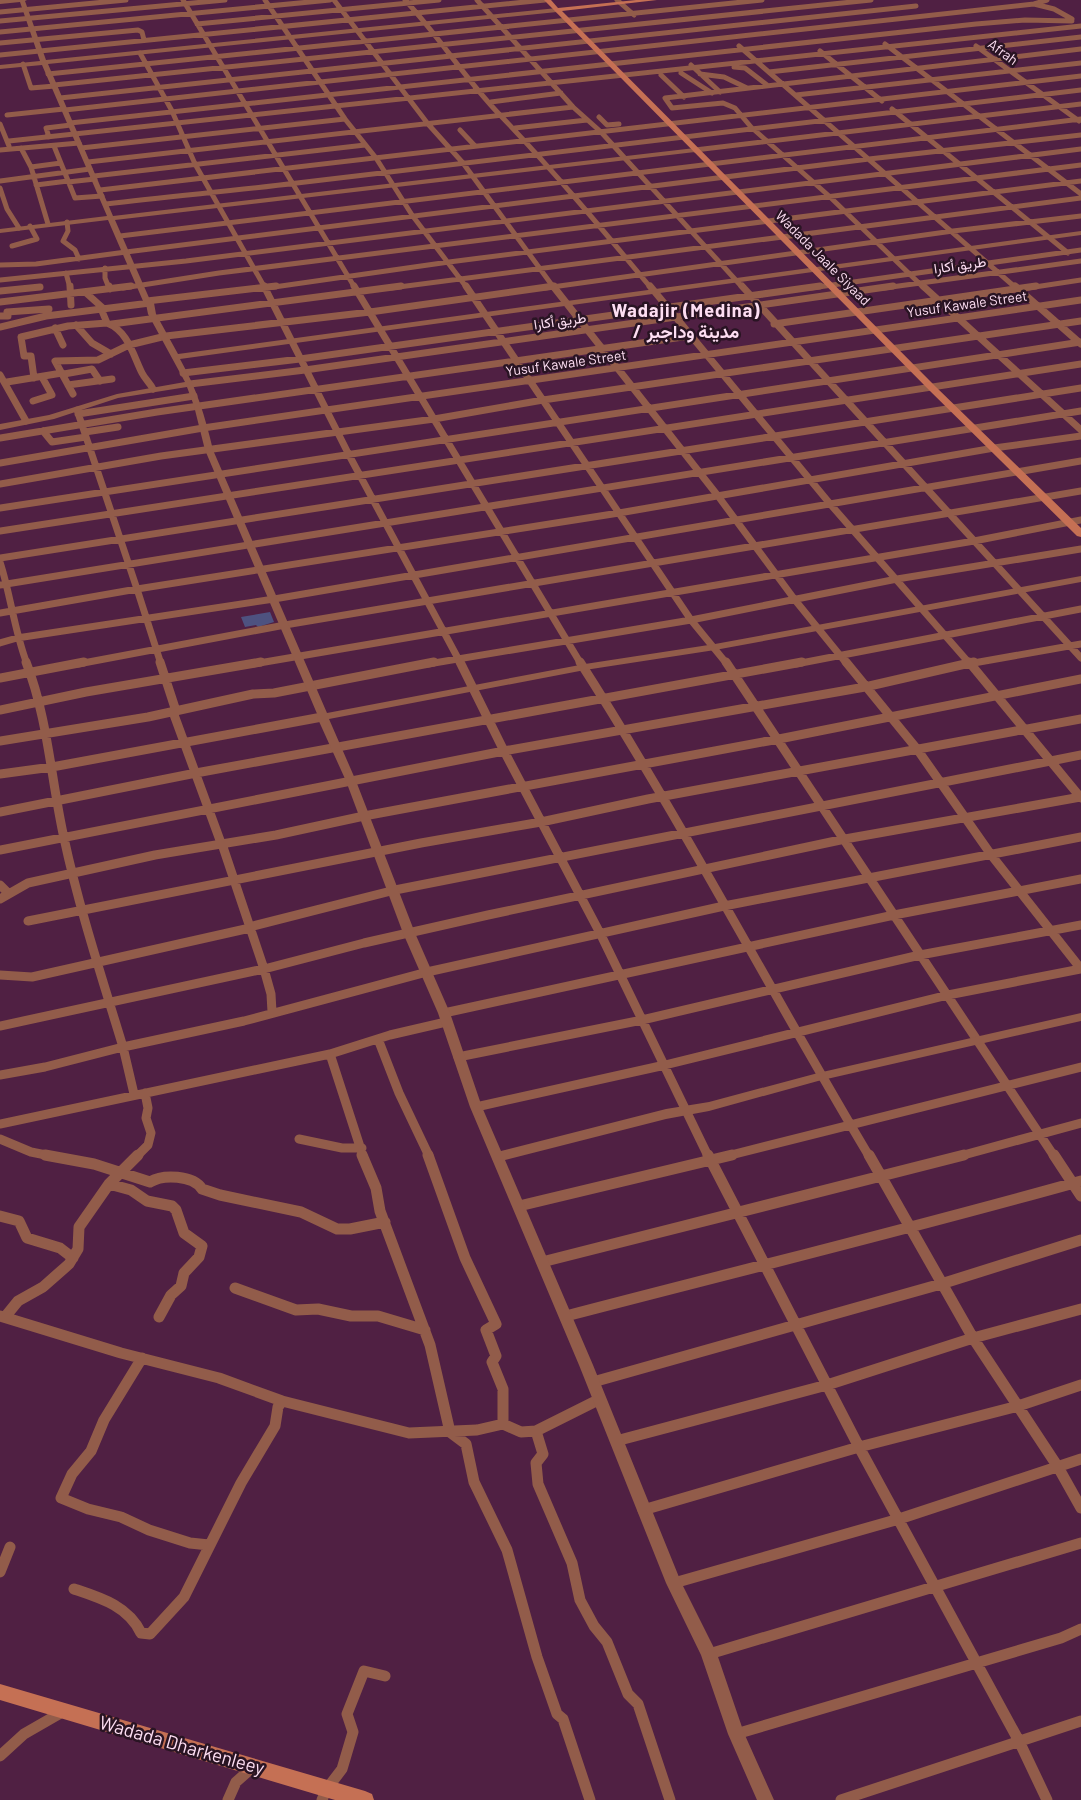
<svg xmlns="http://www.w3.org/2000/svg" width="1081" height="1800" viewBox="0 0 1081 1800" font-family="Barlow,Vazirmatn,sans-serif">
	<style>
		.green { fill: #4e5280 }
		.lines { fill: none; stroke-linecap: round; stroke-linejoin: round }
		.minor-far3 { stroke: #925c4a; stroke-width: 5 }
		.minor-far2 { stroke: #925c4a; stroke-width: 7 }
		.minor-far1 { stroke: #925c4a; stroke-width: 9 }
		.minor { stroke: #925c4a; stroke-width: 11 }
		.tertiary { fill: #925c4a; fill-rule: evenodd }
		.secondary { fill: #c57054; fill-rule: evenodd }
		.labels { text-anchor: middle; stroke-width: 5; stroke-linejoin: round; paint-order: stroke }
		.far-street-label { font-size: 14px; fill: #fddef2; stroke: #291423 }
		.far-district-label { font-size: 18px; font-weight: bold; letter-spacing: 1px; fill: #fddef2; stroke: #291423 }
		.near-street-label { font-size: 19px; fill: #fddef2; stroke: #291423 }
	</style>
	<rect width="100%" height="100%" fill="#502043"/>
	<!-- green -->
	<path class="green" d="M270 612 274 622 258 627 256 625 245 627 241 617Z"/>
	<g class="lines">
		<!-- minor-far3 -->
		<path class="minor-far3" d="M183 0 355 288
			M265 0 345 119 376 158 412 215 467 288
			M334 0 428 124 463 163 554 288
			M405 0C439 36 465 79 500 115 553 170 602 229 651 288
			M477 0 573 107 601 132 743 288
			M617 0 634 15
			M1034 4 1054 9 1072 19
			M0 12 126 0
			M0 21 225 0
			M197 24 439 0
			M0 32 330 0
			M0 43 138 30 142 32 144 40
			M885 44 1081 194
			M739 46 1016 288
			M976 46 1079 121
			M820 51 882 101
			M140 53 172 111 195 164 265 288
			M0 55 545 0
			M23 64 31 88 55 86
			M691 65 720 92
			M734 67 745 68 767 85
			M769 72 1081 37
			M681 73 712 93
			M48 74 762 0
			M700 74 724 77 747 88
			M661 75 684 97
			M54 85 871 0
			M796 95 1081 63
			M60 98 916 6
			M491 102 561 93
			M892 109 1068 253
			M65 110 1034 4 1047 0
			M7 115 64 109
			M599 117 607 125 619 124
			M70 123 976 24 1025 20 1072 21
			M0 124 9 146
			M515 128 587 120
			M460 130 475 146
			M49 137 46 128 71 125
			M9 141 1081 26
			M54 146 75 198 102 196
			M21 148 31 167
			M81 148 345 119
			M0 150 79 143
			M695 150 1081 104
			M88 162 573 107
			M94 176 365 145
			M0 181 90 169
			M68 182 95 179
			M36 185 68 181
			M0 188 7 209 19 228
			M100 190 1081 76
			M106 204C170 196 234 191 297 183 558 152 819 119 1081 90
			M67 222 68 231 63 241 75 250 79 259
			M48 224 31 167 61 163
			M120 236 1081 119
			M12 246 37 239 30 226
			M126 252 869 159 1081 135
			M0 265 36 264 126 252
			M105 268V278L109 288
			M66 273 70 288
			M0 280 186 261 1081 149
			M33 288 40 287
			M123 288 219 273 1081 165
			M267 288 449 262 1081 181
			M391 288 1081 198
			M545 288 953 231 1081 216
			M811 288 1081 250
			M884 288 1081 261
			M924 288 829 196 751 127 735 108 723 103 672 108 665 98 1081 49
			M1028 288 1081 280"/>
		<!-- minor-far2 -->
		<path class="minor-far2" d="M70 286 71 305
			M109 286 110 289
			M264 286 349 455 461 664
			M354 286 581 664
			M466 286 691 620 727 664
			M553 286 718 496 795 600 847 664
			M650 286 831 505 970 664
			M742 286 1081 658
			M923 286 1081 430
			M1015 286 1081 344
			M0 291 40 287
			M85 292 104 309 102 311 107 323C128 331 133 355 142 373 145 379 150 383 153 389
			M147 301 276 286
			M0 302 131 286
			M0 316H8L7 312 49 309
			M112 324 401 286
			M774 324 1036 286
			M76 325 92 343 111 354
			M0 327 46 316 150 303
			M55 328 63 345
			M183 373 300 359 820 286
			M64 374 92 369 100 381
			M0 375 26 421
			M34 378 31 356H24L21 337 68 326 107 323
			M7 382 62 373
			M190 384 305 370 893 286
			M68 385 112 379
			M73 394 55 361 98 360 129 345 166 336 370 312 554 286
			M33 401 52 395 42 377
			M77 410 137 589 619 513 994 448 1081 436
			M78 414 194 396
			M43 431 52 442 86 437
			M85 432 118 427
			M0 438 157 412 690 336
			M0 463 203 428 1081 300
			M0 484 161 456 434 419 543 400 1081 321
			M0 508 1081 342
			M0 531 1081 364
			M0 558 1081 388
			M0 562C11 596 14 630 27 664
			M0 585 1081 411
			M0 613 137 589 161 664
			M0 643 17 638 274 599 1081 461
			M78 664 285 625 1081 491
			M253 664 974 541 1081 520
			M428 664 691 620 897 579 1081 549
			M796 664 1081 609
			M968 664 1081 644"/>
		<!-- minor-far1 -->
		<path class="minor-far1" d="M160 662 176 711
			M460 662 504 751 601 935 708 1156
			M580 662C683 823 771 992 869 1156
			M726 662 1054 1156
			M846 662 917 749 992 856 1081 969
			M969 662 1081 798
			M0 678 84 662
			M0 710 86 692 261 662
			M173 712 221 843
			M0 741 148 717 253 694 274 693 434 662
			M0 774 52 767 322 717
			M0 812 196 773 802 662
			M222 844 264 969 271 994 272 1012
			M0 850 504 751 865 687 974 662
			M0 885 8 893
			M0 899 28 883 155 855 276 835 364 816 779 739 1081 679
			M28 921 421 843 541 822 648 799 1081 719
			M249 927 395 890 1081 755
			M0 975 32 977 250 928
			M444 1013 894 915 1081 879
			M0 1026 264 969 364 943 488 915 845 839 1081 797
			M378 1039 399 1093 429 1156
			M330 1054 363 1156
			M458 1057 642 1020 920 955 1081 925
			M0 1075 45 1067 123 1047C102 978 79 908 64 838 51 780 48 718 26 662
			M134 1094 123 1047 244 1021 427 972 724 906 1081 837
			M476 1107 665 1065 948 995 1081 969
			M0 1124 330 1054 390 1035 446 1022
			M0 1139 31 1152 51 1156
			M299 1139 342 1148H362
			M137 1156 148 1145 151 1133 146 1118 148 1108 145 1093
			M727 1156 1081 1067
			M960 1156 1081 1123"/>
		<!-- minor -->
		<path class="minor" d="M45 1155 94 1164 150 1182C163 1174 193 1175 202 1189L220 1195 301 1212 337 1229H350L385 1222
			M362 1155 376 1188 380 1211 430 1345 450 1432 466 1444 474 1482 507 1550 537 1657 557 1714 563 1719 590 1800
			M428 1155 465 1258 496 1324 486 1330 496 1356 492 1362 503 1389V1424
			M708 1155 859 1447 1019 1741 1047 1800
			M869 1155 973 1338 1058 1467 1081 1508
			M1054 1155 1081 1196
			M109 1184 131 1190 147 1201 172 1206 176 1210 184 1233 202 1246 199 1257 184 1273 181 1286 171 1295 159 1317
			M519 1206 732 1155
			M0 1216 19 1221 27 1238 60 1248 73 1258
			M542 1262 964 1155
			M235 1288 296 1310 318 1309 351 1316H378L425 1330
			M0 1316 121 1353 219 1378 282 1401 409 1433 477 1430 503 1424 521 1432 536 1431 600 1399
			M566 1316C738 1271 910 1229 1081 1181
			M5 1317 18 1301 43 1287 69 1264 78 1249 79 1227 109 1184 138 1155
			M142 1358 104 1420 91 1451 72 1474 61 1498 88 1509 121 1517 149 1530 190 1543 209 1545
			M593 1382 941 1284 1081 1240
			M536 1431 543 1454 536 1463 538 1484 572 1563 580 1600 594 1626 607 1642 628 1694 638 1704 670 1800
			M616 1441 827 1385 973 1338 1081 1309
			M643 1510 859 1447 1018 1406 1081 1385
			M0 1572 10 1547
			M674 1583 899 1519 1081 1459
			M74 1589C101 1598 128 1606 141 1633L150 1634 184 1597 241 1483 275 1426 278 1407 282 1401
			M709 1654 1081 1543
			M736 1734 1061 1638 1081 1629
			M0 1756 24 1734 64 1711
			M228 1800 236 1782 254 1766
			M322 1800 326 1790 342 1769 353 1732 347 1714 364 1671 385 1676
			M841 1800 1081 1721"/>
		<!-- tertiary -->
		<path class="tertiary" d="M0 0H27L25 1 46 60 557 8 560 10 557 12 48 64 113 216 695 148 698 150 695 152 115 220 150 300 154 303 156 314 178 354 1081 231V235L180 359C197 389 205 416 213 450L327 713 585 664 715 644 1081 576V582L715 650 585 670 329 719 356 781 415 933 450 1013 482 1107 501 1151 666 1109 709 1102 818 1073 1081 1013V1021L818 1081 709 1111 666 1119 505 1160 593 1365 681 1582 717 1654 744 1733 774 1800H757L728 1734 701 1655 666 1583 579 1365 470 1107 438 1013 403 933 346 781 317 717 318 716 205 450 194 406 187 387 118 398 54 419 0 430V424L49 415 117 394 185 382 148 314 146 304 143 301 108 220 0 233V229L107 216 42 65 0 69V65L40 61 20 2 0 4Z"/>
		<!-- secondary -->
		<path class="secondary" d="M544 0H551L558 8 636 0H657L562 11 936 387 1081 528V537L1077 536 930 391Z
			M0 1684 365 1791 372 1794 374 1800H335L0 1700Z"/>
	</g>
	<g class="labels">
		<!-- far-street labels -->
		<g class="far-street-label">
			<text transform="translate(1003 52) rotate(36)" y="5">Afrah</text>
			<text transform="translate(823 258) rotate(45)" y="5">Wadada Jaale Siyaad</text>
			<text transform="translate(960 265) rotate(-8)" y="5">طريق أكارا</text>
			<text transform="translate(967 304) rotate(-8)" y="5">Yusuf Kawale Street</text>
			<text transform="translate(560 321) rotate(-8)" y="5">طريق أكارا</text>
			<text transform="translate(566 363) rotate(-8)" y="5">Yusuf Kawale Street</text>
		</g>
		<!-- far-district labels -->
		<g class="far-district-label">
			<text x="686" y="317">Wadajir (Medina)<tspan x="686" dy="21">/ مدينة وداجير</tspan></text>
		</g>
		<!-- near-street labels -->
		<g class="near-street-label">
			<text transform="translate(182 1745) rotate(16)" y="7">Wadada Dharkenleey</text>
		</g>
	</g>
</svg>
